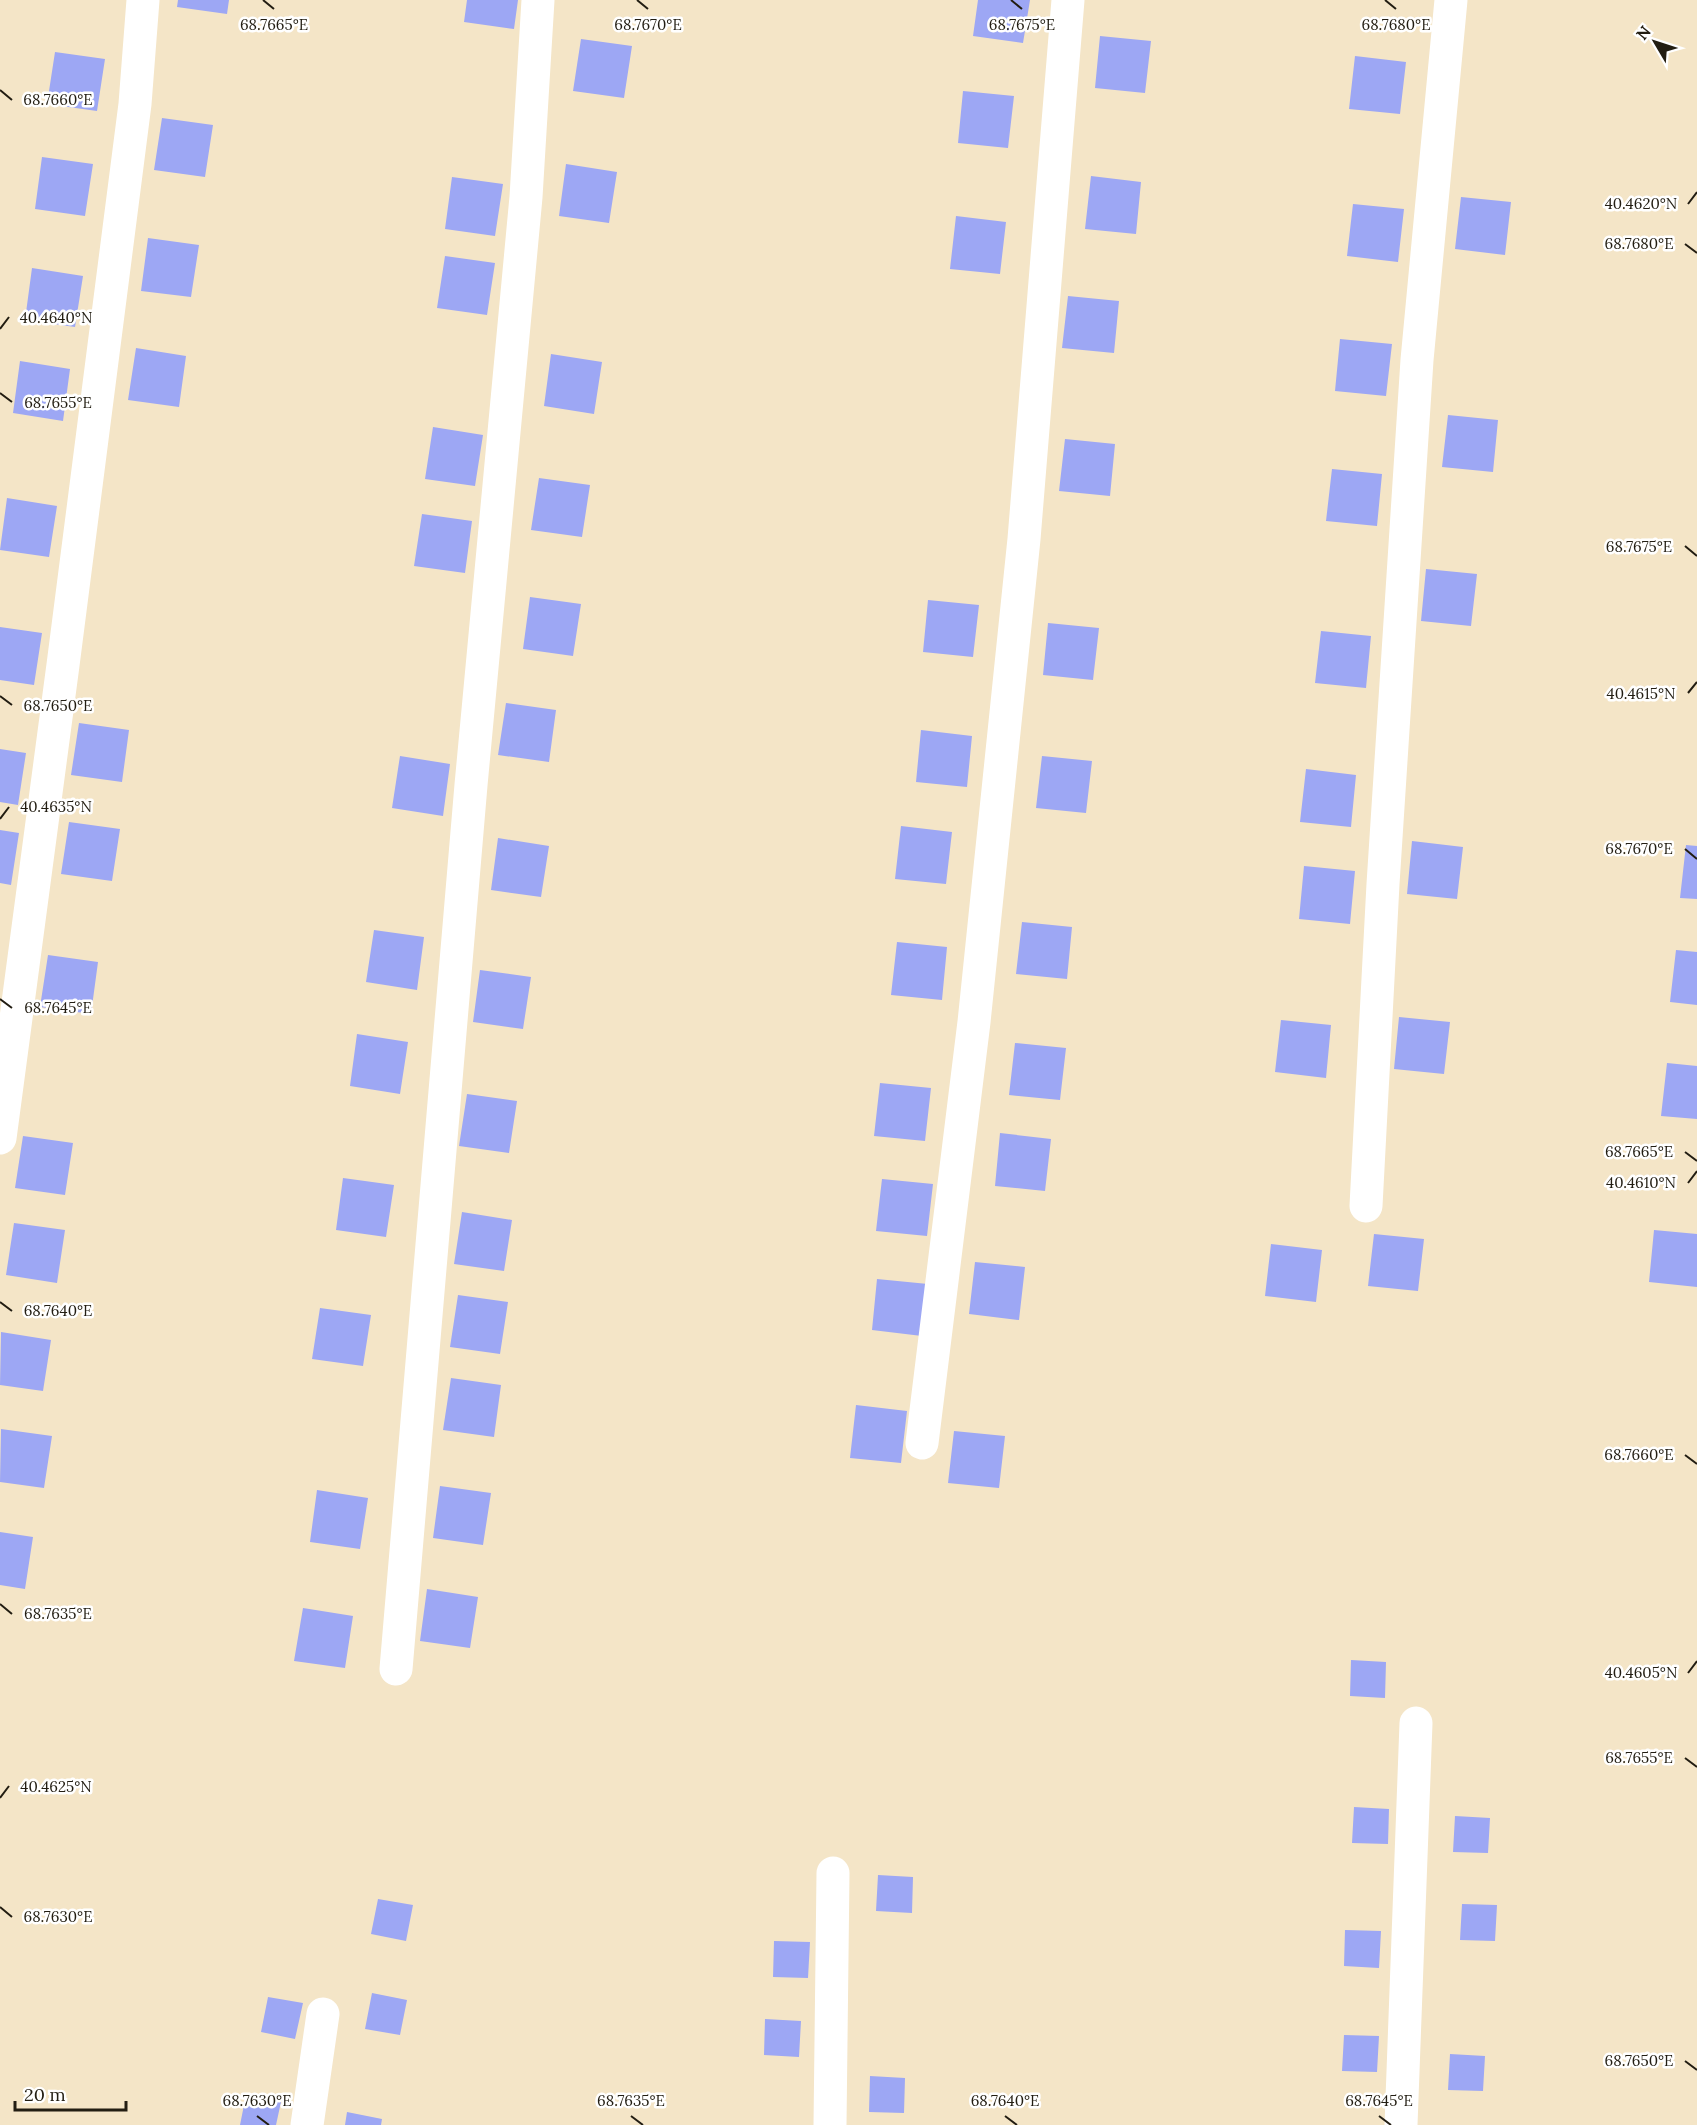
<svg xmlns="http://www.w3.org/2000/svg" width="1697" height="2125" viewBox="0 0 1697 2125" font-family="Lora,serif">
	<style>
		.building { fill: #9da7f4 }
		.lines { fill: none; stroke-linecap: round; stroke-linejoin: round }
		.minor { stroke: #fff; stroke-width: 33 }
		.ticks { fill: none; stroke: #221d12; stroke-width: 2 }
		.ticks-label { font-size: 15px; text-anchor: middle; fill: #221d12; stroke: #fff; stroke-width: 5; stroke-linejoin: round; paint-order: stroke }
	</style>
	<rect width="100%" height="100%" fill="#f4e5c7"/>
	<!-- building -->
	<path class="building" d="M178 0H229L227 14 177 7Z
		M467 0H518L514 29 464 22Z
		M978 0H1030L1023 43 973 36Z
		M1100 36 1151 41 1145 93 1095 88Z
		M581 39 632 46 624 98 573 91Z
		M55 52 105 59 97 111 47 104Z
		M1355 56 1406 62 1400 114 1349 109Z
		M963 91 1014 96 1008 148 958 143Z
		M162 118 213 125 205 177 154 170Z
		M42 157 93 164 85 216 35 209Z
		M566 164 617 172 609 223 559 216Z
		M1091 176 1141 182 1136 234 1085 229Z
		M452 177 503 184 495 236 445 229Z
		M1461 197 1511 202 1505 255 1455 249Z
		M1353 204 1404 209 1398 262 1347 256Z
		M956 216 1006 222 1000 274 950 269Z
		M148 238 199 245 191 297 141 291Z
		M445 256 495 263 487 315 437 308Z
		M32 268 83 276 75 327 25 320Z
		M1068 296 1119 301 1114 353 1062 348Z
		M1340 339 1392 344 1386 396 1335 391Z
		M136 348 186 356 179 407 128 400Z
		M551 354 602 362 594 414 544 406Z
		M20 361 70 369 63 421 13 413Z
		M1448 415 1498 420 1493 472 1442 467Z
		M433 427 483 435 475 486 425 479Z
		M1065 439 1115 444 1110 496 1059 491Z
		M1332 469 1382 474 1377 526 1326 521Z
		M539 478 590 485 582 537 531 530Z
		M7 498 57 506 49 557 0 550Z
		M422 514 472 521 465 573 414 566Z
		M1426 569 1477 574 1471 626 1421 621Z
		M530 597 581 604 573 656 523 649Z
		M928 600 979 605 973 657 923 652Z
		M1048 623 1099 628 1093 680 1043 675Z
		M0 627 42 633 34 685 0 680Z
		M1321 631 1371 636 1366 688 1315 683Z
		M506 703 556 710 549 762 498 755Z
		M79 723 129 730 122 782 71 775Z
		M921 730 972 736 967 787 916 782Z
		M0 749 26 753 18 805 0 802Z
		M400 756 450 764 443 816 392 808Z
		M1042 756 1092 761 1086 813 1036 808Z
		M1306 769 1356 775 1351 827 1300 822Z
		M69 822 120 829 112 881 61 874Z
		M901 826 952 832 946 884 895 879Z
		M0 830 19 833 11 885 0 883Z
		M498 838 549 846 541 897 491 890Z
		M1412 841 1463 847 1457 899 1407 894Z
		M1686 845 1697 846V899L1680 898Z
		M1304 866 1355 871 1350 924 1299 919Z
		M1022 922 1072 927 1067 979 1016 974Z
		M374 930 424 937 417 990 366 982Z
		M897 942 947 947 942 1000 891 995Z
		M1676 950 1697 952V1005L1670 1002Z
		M48 955 98 962 91 1014 40 1007Z
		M480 970 531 977 523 1029 473 1022Z
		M1399 1017 1450 1022 1444 1074 1394 1069Z
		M1281 1020 1331 1025 1326 1078 1275 1072Z
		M357 1034 408 1042 400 1094 350 1086Z
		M1015 1043 1066 1048 1060 1100 1009 1095Z
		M1667 1063 1697 1066V1119L1661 1116Z
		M880 1083 931 1088 925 1141 874 1136Z
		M467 1094 517 1101 509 1153 459 1146Z
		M1000 1133 1051 1139 1045 1191 995 1186Z
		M23 1136 73 1143 65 1195 15 1188Z
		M343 1178 394 1185 386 1237 336 1230Z
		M882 1179 933 1184 927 1236 876 1231Z
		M462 1212 512 1220 504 1271 454 1264Z
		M14 1223 65 1230 57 1283 6 1275Z
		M1654 1230 1697 1234V1287L1649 1282Z
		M1374 1234 1424 1239 1418 1291 1368 1286Z
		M1271 1244 1322 1250 1316 1302 1265 1296Z
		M975 1262 1025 1267 1019 1320 969 1314Z
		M877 1279 928 1284 922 1336 872 1330Z
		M458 1295 508 1302 500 1354 450 1347Z
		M320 1308 371 1315 363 1366 312 1359Z
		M1 1332 51 1340 43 1391 0 1385Z
		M451 1378 501 1385 494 1437 443 1430Z
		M856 1405 907 1411 901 1463 850 1458Z
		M1 1429 52 1436 44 1488 0 1482Z
		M954 1431 1005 1436 999 1488 948 1483Z
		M440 1486 491 1493 483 1545 433 1538Z
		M317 1490 368 1498 360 1549 310 1542Z
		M0 1532 33 1537 25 1589 0 1585Z
		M427 1589 478 1597 470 1648 420 1641Z
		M303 1608 353 1616 345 1668 294 1661Z
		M1351 1660 1386 1662 1385 1698 1350 1696Z
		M1354 1807 1389 1809 1388 1844 1352 1843Z
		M1455 1816 1490 1818 1488 1853 1453 1852Z
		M878 1875 913 1877 912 1913 876 1911Z
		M378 1899 413 1905 406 1941 371 1934Z
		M1462 1904 1497 1905 1495 1941 1460 1940Z
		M1345 1930 1381 1931 1379 1968 1344 1966Z
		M774 1941 810 1942 808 1978 773 1977Z
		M372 1993 407 2000 400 2035 365 2029Z
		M268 1997 303 2003 295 2039 261 2032Z
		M765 2019 801 2021 799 2057 764 2055Z
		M1344 2035 1379 2036 1377 2072 1342 2071Z
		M1450 2054 1485 2056 1483 2091 1448 2090Z
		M870 2076 905 2078 904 2113 869 2112Z
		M246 2095 281 2102 276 2125H240Z
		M347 2112 382 2119 381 2125H345Z"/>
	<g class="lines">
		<!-- minor -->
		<path class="minor" d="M0 1138 63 665 135 104 143 0
			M1366 1206 1383 884 1417 360 1451 0
			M922 1443 974 1022 1024 539 1068 0
			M396 1669 471 785 526 197 538 0
			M307 2125 323 2014
			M830 2125 833 1873
			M1401 2125 1416 1723"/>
	</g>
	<!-- ticks -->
	<path class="ticks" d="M263 0 274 9M637 0 648 9M1011 0 1022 9M1385 0 1396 9M0 90 12 100M1688 204 1697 192M1685 244 1697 253M0 329 9 317M0 393 12 402M1685 546 1697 556M1688 693 1697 682M0 696 12 705M0 819 9 807M1685 849 1697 859M0 999 12 1008M1685 1152 1697 1161M1688 1183 1697 1171M0 1302 12 1311M1685 1455 1697 1464M0 1604 12 1614M1688 1673 1697 1661M1685 1758 1697 1767M0 1798 9 1786M0 1907 12 1917M1685 2061 1697 2070M257 2116 269 2125M631 2116 643 2125M1005 2116 1017 2125M1379 2116 1391 2125"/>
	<g class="ticks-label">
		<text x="274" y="30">68.7665°E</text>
		<text x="648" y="30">68.7670°E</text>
		<text x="1022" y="30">68.7675°E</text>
		<text x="1396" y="30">68.7680°E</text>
		<text x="58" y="105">68.7660°E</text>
		<text x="1641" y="209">40.4620°N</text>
		<text x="1639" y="249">68.7680°E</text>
		<text x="56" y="323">40.4640°N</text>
		<text x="58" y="408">68.7655°E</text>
		<text x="1639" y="552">68.7675°E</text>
		<text x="1641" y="699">40.4615°N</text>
		<text x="58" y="711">68.7650°E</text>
		<text x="56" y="812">40.4635°N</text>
		<text x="1639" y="854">68.7670°E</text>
		<text x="58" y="1013">68.7645°E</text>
		<text x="1639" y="1157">68.7665°E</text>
		<text x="1641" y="1188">40.4610°N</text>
		<text x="58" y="1316">68.7640°E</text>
		<text x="1639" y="1460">68.7660°E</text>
		<text x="58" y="1619">68.7635°E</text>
		<text x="1641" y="1678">40.4605°N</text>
		<text x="1639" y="1763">68.7655°E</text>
		<text x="56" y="1792">40.4625°N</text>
		<text x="58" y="1922">68.7630°E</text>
		<text x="1639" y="2066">68.7650°E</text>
		<text x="257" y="2106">68.7630°E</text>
		<text x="631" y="2106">68.7635°E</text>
		<text x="1005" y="2106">68.7640°E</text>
		<text x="1379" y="2106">68.7645°E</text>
	</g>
	<!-- north arrow -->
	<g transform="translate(1655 42) rotate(309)" stroke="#ffffff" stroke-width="4.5" paint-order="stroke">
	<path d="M0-4.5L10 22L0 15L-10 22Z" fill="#221d12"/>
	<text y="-9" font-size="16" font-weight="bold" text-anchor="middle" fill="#221d12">N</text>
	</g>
	<!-- scale -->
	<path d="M15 2101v9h111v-9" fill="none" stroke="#221d12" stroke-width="3"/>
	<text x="24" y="2101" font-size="18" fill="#221d12" stroke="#ffffff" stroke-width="4.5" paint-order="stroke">20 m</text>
</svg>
